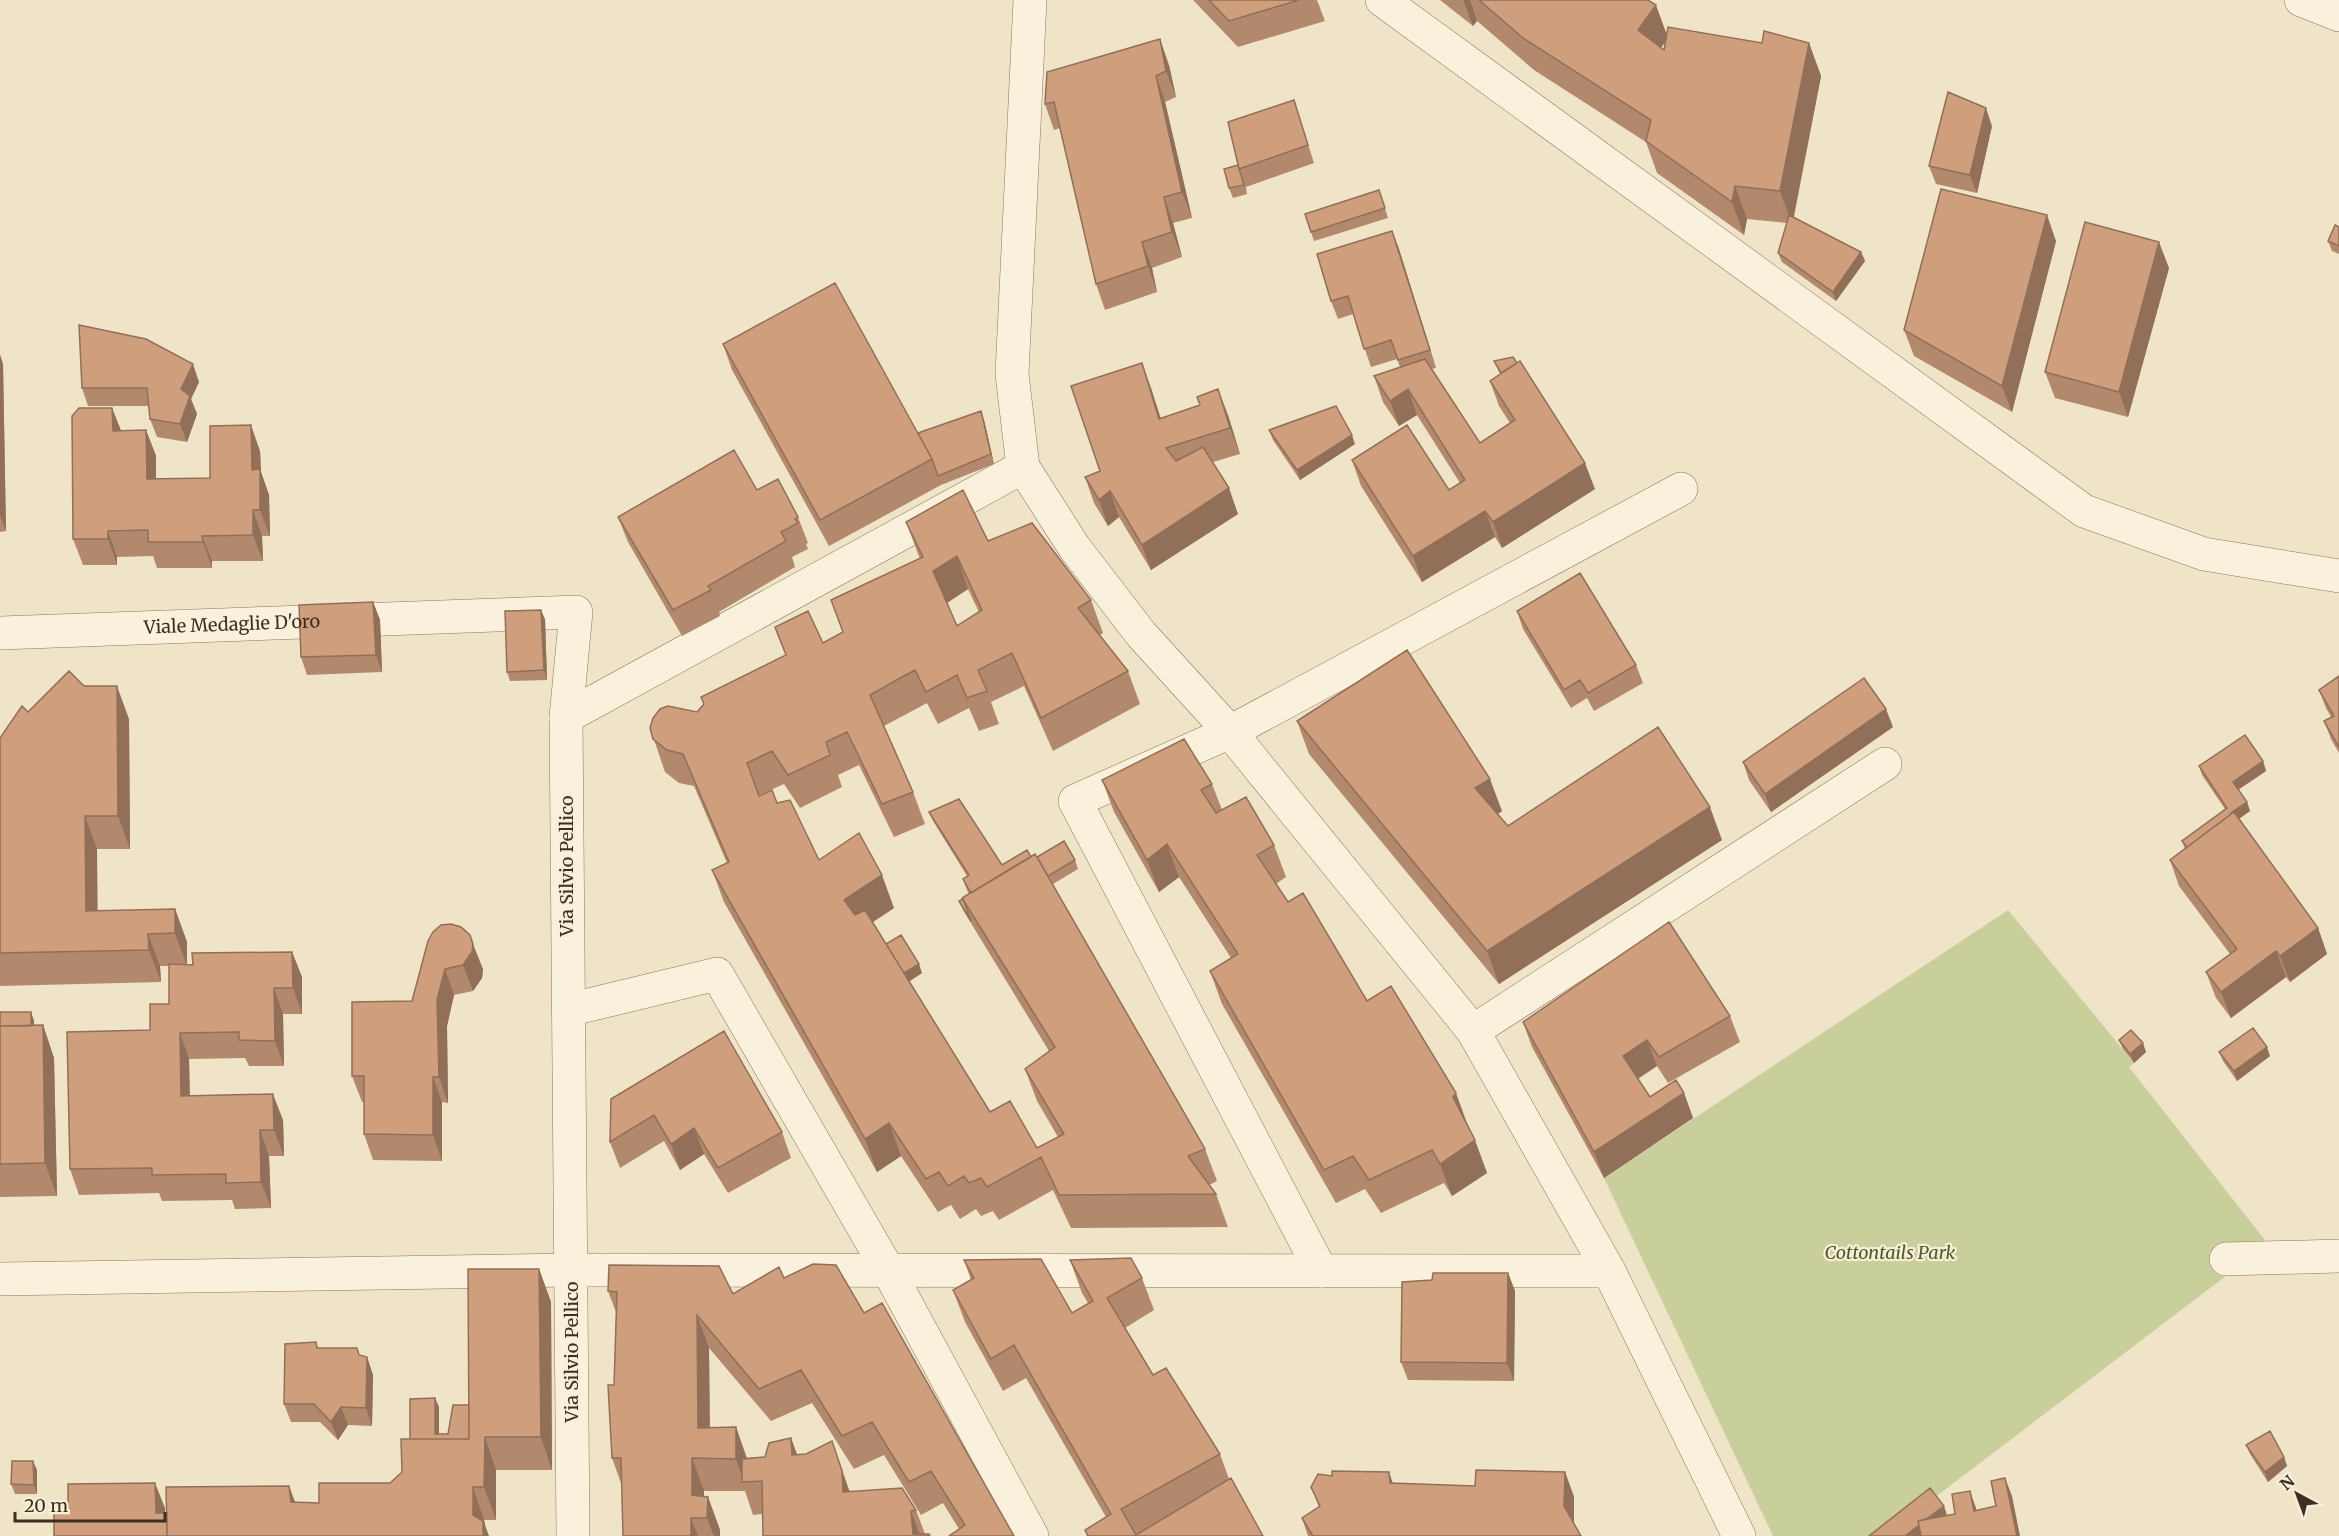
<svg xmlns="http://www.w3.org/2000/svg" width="2339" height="1536" viewBox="0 0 2339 1536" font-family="Merriweather,serif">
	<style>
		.green { fill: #c9cf9b }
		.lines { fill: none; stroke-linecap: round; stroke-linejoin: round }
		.minor-casing { stroke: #8d765c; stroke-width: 34 }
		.minor { stroke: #faf1dc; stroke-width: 33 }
		.wall { fill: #b2896c; fill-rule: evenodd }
		.shaded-wall { fill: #916f58 }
		.building { fill: #cf9f7d; stroke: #916f58; stroke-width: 1.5; fill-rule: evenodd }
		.labels { text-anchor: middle; stroke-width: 4.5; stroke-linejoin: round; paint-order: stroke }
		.street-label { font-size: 18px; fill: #3d2e20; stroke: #f7eed8 }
		.park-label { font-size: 18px; font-style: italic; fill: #4d5a26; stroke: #f7eed8 }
	</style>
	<rect width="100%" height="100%" fill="#f0e4c8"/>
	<!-- green -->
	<path class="green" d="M2008 910 2134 1063 2129 1067 2268 1244 1884 1536H1773L1604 1178Z"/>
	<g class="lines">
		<defs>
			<g id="minor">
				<path d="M1030 0 1012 374 1023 467 1074 547 1141 634 1230 732 1473 1031 1609 1271 1739 1536"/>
				<path d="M1382 0 2084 511 2204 554 2339 576"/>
				<path d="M2301 0 2339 15"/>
				<path id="s1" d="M0 633 576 612 566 717"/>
				<path d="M568 1010 717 974 888 1270 1032 1536"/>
				<path d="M1473 1031 1885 764"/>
				<path d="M2226 1259 2339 1256"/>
				<path d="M1321 1271 1075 801 1230 732 1681 489"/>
				<path d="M0 1279 571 1270 1609 1271"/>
				<path d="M573 1536 566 717 1023 467"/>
			</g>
		</defs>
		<!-- minor casing -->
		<use href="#minor" class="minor-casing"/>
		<!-- minor -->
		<use href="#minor" class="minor"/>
	</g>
	<!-- wall -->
	<path class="wall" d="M1193 0H1317L1325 21 1238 47Z
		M1440 0H1648L1666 33 1762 43H1809L1821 76 1794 217 1861 252 1865 261 1836 301 1782 262 1778 253 1787 223 1747 219 1744 235 1657 173 1646 142 1534 70 1477 21 1473 26ZM1665 42 1664 50 1661 48Z
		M1169 65 1176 97 1165 102 1192 218 1173 223 1182 257 1152 268 1157 292 1105 310 1096 284 1060 128 1054 130 1045 104Z
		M1294 100 1314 163 1246 187 1247 194 1233 198 1229 188 1238 165Z
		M1992 126 1977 193 1936 184 1929 166Z
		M1379 190 1388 218 1314 241 1311 232Z
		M2339 227V254L2332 251 2328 241Z
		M1392 231 1399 249 1436 368 1432 369 1480 443 1510 423 1499 406 1490 381 1500 374 1494 361 1595 489 1502 548 1495 537 1422 582 1361 486 1352 460 1449 490 1460 483 1417 415 1399 426 1383 402 1374 376 1400 367 1397 359 1371 367 1353 314 1338 319 1331 301Z
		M2056 241 2012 412 1914 356 1904 330Z
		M2169 268 2128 417 2055 398 2045 372Z
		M723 344 918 433 984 420 994 464 941 485 829 546 732 370Z
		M0 355 3 364 6 531 0 532Z
		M199 382 191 399 197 414 187 442 157 437 150 419 149 406H88L82 388Z
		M1151 388 1160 418 1228 415 1240 454 1213 462 1238 514 1151 570 1119 517 1108 526 1094 503 1085 477 1100 471Z
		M112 408 121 431 146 430 156 456V479L210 478 260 451 261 472 269 495 270 536H262L263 561H212V568H157L153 556 117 557V565H83L73 539Z
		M1269 430 1355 444 1300 480 1273 440Z
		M757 490 798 517 808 543 806 544 808 549 792 557 795 567 719 612 720 616 682 636 628 542 618 517Z
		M906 522 988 541 1091 600 1103 633 1100 635 1128 671 1140 704 1053 751 1024 686 991 702 999 724 979 731 969 708 938 724 927 703 914 710 884 726 913 792 925 824 894 837 859 765 838 775 842 787 800 808 784 784 759 795 777 803 819 860 894 908 873 922 886 944 922 973 909 981 990 1112 1037 1148 1058 1137 1037 1101 1025 1069 1049 1051 963 910 959 901 969 894 966 888 963 879 967 876 933 821 929 812 1002 865 1031 857 1075 860 1078 869 1053 884 1205 1149 1217 1181 1209 1185 1216 1194 1228 1227 1071 1228 1053 1190 999 1220 993 1211 981 1216 976 1209 960 1219 951 1205 938 1212 901 1156 877 1172 724 902 712 870 727 863 694 786 679 783 665 772 650 728 697 712 786 655 775 627 823 643 843 632 920 559ZM968 589 979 612 957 626 947 603Z
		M373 602 380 620 382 672 307 675 301 657Z
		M1517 611 1636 665 1643 683 1594 711 1587 698 1571 708 1523 629Z
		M545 619 547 680 510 681 507 672Z
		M2339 676V753L2331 739 2324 721 2331 717 2326 708 2319 690Z
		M84 686 129 719 130 849H97V911L175 909 187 942V965L292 952 302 977V1014H283L284 1066H249L245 1058 189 1059 190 1096 283 1120 284 1156H269L271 1208 235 1209 232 1200 162 1201 159 1193 79 1195 70 1169 150 1030 169 1004V966H160L161 982 0 986V738L28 712Z
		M1297 721 1502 811 1498 814 1508 826 1722 840 1499 984 1309 754Z
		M1893 727 1771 812 1749 780 1743 762Z
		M2263 761 2266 771 2238 790 2247 802 2250 811 2239 819 2318 928 2327 954 2290 982 2286 977 2231 1018 2216 998 2206 972 2230 954 2179 886 2170 860 2185 849 2182 841 2225 809 2202 775 2199 766Z
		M1102 780 1212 784 1222 810 1274 845 1286 877 1276 884 1288 902 1468 1126 1487 1173 1452 1196 1444 1183 1381 1213 1365 1189 1336 1203 1222 1004 1210 971 1231 958 1179 877 1159 892 1114 812Z
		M441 925 483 969 482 978 473 991 454 995 447 1026 448 1103 442 1102V1161L373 1160 364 1134V1102H362L352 1076 412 1001Z
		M0 1012H31L34 1021V1026L43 1025 54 1058 57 1196 0 1197Z
		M1730 1016 1740 1042 1668 1083 1657 1066 1638 1079 1650 1097 1684 1093 1693 1118 1604 1178 1532 1047 1523 1022Z
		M2119 1040 2146 1052 2134 1063 2123 1049Z
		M2219 1052 2270 1056 2237 1081 2223 1061Z
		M611 1099 782 1132 791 1158 728 1193 704 1154 680 1170 664 1141 620 1168 610 1142Z
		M964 1260 1072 1313 1088 1303 1082 1293 1070 1260 1142 1278 1154 1310 1125 1328 1153 1375 1220 1454 1229 1479 1263 1536H1087L1085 1530 1106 1517 1026 1378 1003 1391 965 1322 953 1290 971 1280Z
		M539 1269 551 1302 552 1470H496V1520H484L485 1525 54 1536 165 1508V1513L289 1486 295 1502 319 1503 390 1483 402 1472 410 1439 435 1398 439 1407V1434H448L469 1405Z
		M1508 1273 1515 1291 1514 1381 1408 1380 1401 1362 1432 1280Z
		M784 1278 864 1313 1014 1536 959 1529 943 1503 921 1515 884 1455 854 1469 812 1403 771 1421 709 1348 710 1428 736 1427 747 1458 765 1457 791 1438 797 1455 850 1491 916 1510 925 1534 930 1536 762 1514 753 1515 745 1491H704V1496L708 1497 720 1530V1536H623L622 1486 612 1458 616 1312 608 1291 733 1294Z
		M316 1342 318 1348 367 1357 373 1375 372 1426 348 1425 338 1440 320 1422H291L284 1404Z
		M2246 1445 2284 1457 2287 1466 2268 1482 2250 1454Z
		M37 1470V1494H15L11 1484Z
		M1565 1472 1574 1497V1524L1581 1536H1308L1302 1518 1319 1507 1311 1487 1332 1476 1393 1483 1475 1486Z"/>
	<!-- shaded-wall -->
	<path class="shaded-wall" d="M1463 0H1470L1477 21 1473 26Z
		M1656 5 1668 38 1650 62 1638 30Z
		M1160 39 1169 65 1176 97 1166 71Z
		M1809 43 1821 76 1792 224 1780 191Z
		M1156 76 1165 102 1192 218 1182 192Z
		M1986 108 1992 126 1977 193 1970 175Z
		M1735 186 1747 219 1744 235 1732 202Z
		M1164 197 1173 223 1182 257 1172 232Z
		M2047 215 2056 241 2012 412 2002 386Z
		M1392 231 1399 249 1436 368 1430 350Z
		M1142 242 1152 268 1157 292 1148 266Z
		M2159 242 2169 268 2128 417 2119 392Z
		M1861 252 1865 261 1836 301 1833 292Z
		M0 355 3 364 6 531 0 515Z
		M1142 363 1151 388 1169 444 1159 419Z
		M193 364 199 382 191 399 197 414 187 442 180 424 181 389Z
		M1218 389 1228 415 1240 454 1230 428Z
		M1408 389 1417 415 1399 426 1390 401Z
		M112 408 122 433 113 431Z
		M981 411 984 420 994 464 991 454Z
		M251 425 260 451 261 472 269 495 270 536 260 510 252 470Z
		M146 430 156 456V505L147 479Z
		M1352 435 1355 444 1300 480 1297 470Z
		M1585 463 1595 489 1502 548 1493 522Z
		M1229 488 1238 514 1151 570 1142 545Z
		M1110 491 1119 517 1108 526 1099 500Z
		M253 510 262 536 263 561 253 535Z
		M1485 511 1495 537 1422 582 1413 556Z
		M108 531 117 557V565L108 539Z
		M202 536 212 561V568L203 542Z
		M957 556 968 589 945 604 933 571Z
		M373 602 380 620 382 672 376 655Z
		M541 610 545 619 547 680 544 670Z
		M117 686 129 719 130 849 118 816Z
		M1886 709 1893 727 1771 812 1765 794Z
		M2263 761 2266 771 2236 791 2233 782Z
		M1490 779 1502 811 1487 821 1475 788Z
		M2247 802 2250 811 2234 822 2231 813Z
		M1710 807 1722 840 1499 984 1487 951Z
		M85 816 97 849 98 944 86 911Z
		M1167 844 1179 877 1159 892 1147 860Z
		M882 875 894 908 856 933 844 900Z
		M175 909 187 942V966L175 933Z
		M2318 928 2327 954 2290 982 2280 956Z
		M148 934 160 966 161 982 149 950Z
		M473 944 483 969 482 978 473 991 463 965Z
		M2276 951 2286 977 2231 1018 2221 992Z
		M292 952 302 977V1014L293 988Z
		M919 964 922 973 904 985 900 975Z
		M445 969 454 995 447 1026 448 1103 439 1077 437 1000Z
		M274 988 283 1014 284 1066 275 1041Z
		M31 1012 34 1021 35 1059 31 1050Z
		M43 1025 54 1058 57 1196 45 1163Z
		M180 1033 189 1059 190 1122 181 1096Z
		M1647 1040 1657 1066 1632 1082 1623 1056Z
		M2143 1043 2146 1052 2134 1063 2130 1054Z
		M2267 1047 2270 1056 2237 1081 2234 1071Z
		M433 1077 442 1102V1161L433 1135Z
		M1456 1093 1468 1126 1453 1097Z
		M1684 1093 1693 1118 1604 1178 1594 1152Z
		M273 1094 283 1120 284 1156 274 1130Z
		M889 1123 901 1156 877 1172 865 1139Z
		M694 1128 704 1154 680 1170 671 1144Z
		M260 1130 269 1156 271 1208 261 1182Z
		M1475 1140 1487 1173 1452 1196 1440 1164Z
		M539 1269 551 1302 552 1470 541 1437Z
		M1508 1273 1515 1291 1514 1381 1507 1363Z
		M697 1315 709 1348 710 1458 698 1428Z
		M367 1357 373 1375 372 1426 366 1408Z
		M435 1398 439 1407V1443L435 1434Z
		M341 1407 348 1425 338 1440 331 1422Z
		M736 1427 747 1460 744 1482 736 1459Z
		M485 1437 496 1470V1520L484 1487Z
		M791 1438 803 1471 792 1455Z
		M832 1441 854 1504 843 1492Z
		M2284 1457 2287 1466 2268 1482 2265 1472Z
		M692 1458 704 1491V1518L692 1495Z
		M33 1461 37 1470V1494L34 1485Z
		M1389 1472 1398 1498 1390 1483Z
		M1565 1472 1574 1497V1532L1564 1506Z
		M2005 1478 2012 1496 2020 1536H2017Z
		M155 1483 165 1508V1536L156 1513Z
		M289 1486 301 1519 291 1502Z
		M473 1487 484 1520 485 1525 489 1536H481L473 1515Z
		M1970 1491 1976 1508 1980 1529 1974 1511Z
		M708 1497 720 1530V1536H714L707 1518Z
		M1944 1506 1947 1515 1920 1536H1905Z
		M911 1511 920 1536 913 1534Z
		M691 1518 698 1536H691Z"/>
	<!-- building -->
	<path class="building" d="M1209 0H1299L1229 21Z
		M1479 0H1648L1656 5 1638 30 1664 50 1668 27 1762 43 1764 31 1809 43 1780 191 1735 186 1732 202 1646 141 1651 120 1523 38Z
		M1160 39 1166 71 1156 76 1182 192 1164 197 1172 232 1142 242 1148 266 1096 284 1054 102 1045 104 1047 72Z
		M1948 92 1986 108 1970 175 1929 166Z
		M1294 100 1308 145 1239 169 1228 122Z
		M1238 165 1244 185 1229 188 1224 169Z
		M1941 189 2047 215 2002 386 1904 330Z
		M1379 190 1385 208 1311 232 1305 214Z
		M1789 215 1861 252 1833 292 1778 253Z
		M2085 222 2159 242 2119 392 2045 372Z
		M2335 225 2339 227V246L2328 241Z
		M1392 231 1430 350 1398 360 1391 340 1364 349 1348 296 1331 301 1317 254Z
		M835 283 932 459 820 520 723 344Z
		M79 325 146 339 193 364 181 389 190 396 180 424 150 419 147 388H82Z
		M1513 357 1517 363 1501 373 1494 361Z
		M1425 359 1480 443 1515 420 1490 381 1520 361 1585 463 1493 522 1485 511 1413 556 1352 460 1407 425 1449 490 1465 480 1408 389 1390 401 1374 376Z
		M1142 363 1159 419 1200 405 1197 397 1218 389 1230 428 1166 448 1176 461 1203 447 1229 488 1142 545 1110 491 1099 500 1085 477 1100 471 1071 386Z
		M1336 406 1352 435 1297 470 1269 430Z
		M79 408H112L113 431 146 430 147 479 210 478V426L251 425 252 470 260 469V510H253V535L202 536 203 542H148V530L108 531V539H73L72 416Z
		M981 411 991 454 938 476 932 459 918 433Z
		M734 450 757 490 778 479 798 517 795 519 798 523 781 532 786 541 708 586 711 590 673 610 618 517Z
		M963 490 988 541 1032 523 1091 600 1078 608 1128 671 1041 718 1012 653 978 670 987 691 967 698 957 675 926 692 915 670 902 677 870 695 913 792 882 804 847 732 826 742 830 755 788 775 772 751 747 763 759 796 772 790 777 803 790 800 819 860 859 833 882 875 844 900 855 915 865 910 990 1112 1010 1101 1037 1148 1064 1134 1025 1069 1055 1047 962 898 1035 854 1205 1149 1188 1156 1216 1194 1059 1195 1041 1157 987 1187 981 1178 969 1183 964 1176 948 1186 939 1172 926 1179 889 1123 865 1139 712 870 729 862 683 754 667 750 653 739 650 728 653 718 660 709 668 706 697 712 704 704 701 697 786 655 775 627 808 611 823 643 843 632 831 600 923 557 906 522ZM957 556 982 610 957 626 933 571Z
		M1580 573 1636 665 1588 693 1580 680 1564 690 1517 611Z
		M373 602 376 655 301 657 299 605Z
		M541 610 544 670 507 672 505 611Z
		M1407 650 1490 779 1475 788 1508 826 1658 727 1710 807 1487 951 1297 721Z
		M69 671 84 686H117L118 816H85L86 911 175 909V933L148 934 149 950 0 953V738L22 706 28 712Z
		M2339 676V747L2324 721 2334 716 2319 690Z
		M1864 678 1886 709 1765 794 1743 762Z
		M2245 735 2263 761 2233 782 2247 802 2231 813V814L2187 847 2182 841 2227 808 2199 766Z
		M1184 739 1212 784 1201 790 1216 813 1246 797 1274 845 1257 855 1288 902 1303 893 1367 1001 1391 986 1456 1093 1453 1097 1475 1140 1440 1164 1432 1150 1369 1180 1353 1156 1324 1170 1210 971 1238 954 1167 844 1147 860 1102 780Z
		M959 799 1002 865 1027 850 1031 857 971 893 963 879 969 875 929 812Z
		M2234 812 2318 928 2280 956 2276 951 2221 992 2206 972 2237 949 2170 860Z
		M1064 841 1075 860 1048 876 1037 857Z
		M963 899 971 921 959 901Z
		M1669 922 1730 1016 1659 1057 1647 1040 1623 1056 1650 1097 1676 1080 1684 1093 1594 1152 1523 1022Z
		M451 924 461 927 470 935 473 944 472 952 463 965 445 969 437 1000 439 1077H433V1135L364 1134V1076H352V1002L412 1001 428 941 433 932 441 925Z
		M901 935 919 964 904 973 886 944Z
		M292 952 293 988H274L275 1041 239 1040V1032L180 1033 181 1096 273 1094 274 1130H260L261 1182 226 1183V1174L152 1175V1168L70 1169 67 1032 150 1030V1004H169V964L193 965 192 953Z
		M0 1012H31V1026H0Z
		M43 1025 45 1163 0 1164V1026Z
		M2253 1028 2267 1047 2234 1071 2219 1052Z
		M2131 1030 2143 1043 2130 1054 2119 1040Z
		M724 1031 782 1132 718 1168 694 1128 671 1144 654 1115 610 1142 611 1099Z
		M1131 1258 1142 1278 1107 1298 1153 1375 1166 1368 1220 1454 1121 1509 1136 1535 1231 1478 1263 1536H1088L1085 1530 1111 1514 1014 1345 991 1359 953 1290 974 1278 964 1260 1041 1259 1072 1313 1093 1301 1070 1260Z
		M813 1264 836 1265 864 1313 882 1303 1014 1536H949L965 1525 931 1471 909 1482 872 1422 842 1436 801 1370 759 1389 697 1315 698 1428 736 1427V1459L692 1458V1495L708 1497 707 1518H691V1536H623L621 1458H612L608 1385H614L617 1292 608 1291 609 1265 719 1266 733 1294 779 1267 784 1278Z
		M468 1269H539L541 1437H485L484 1487H473V1515L483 1521V1536H167L166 1487 289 1486 291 1502 319 1503V1483H390L402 1472 401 1439H469Z
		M1433 1273H1508L1507 1363 1401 1362 1402 1282 1432 1280Z
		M316 1342 317 1348H357L359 1355 367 1357 366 1408 341 1407 331 1422 314 1404H284L285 1344Z
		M435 1398V1434H448L453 1405H469V1439H410V1399Z
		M2270 1431 2284 1457 2265 1472 2246 1445Z
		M791 1438 792 1455 806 1454 832 1441 842 1471 843 1492 902 1488 916 1510 911 1511 913 1534H929L930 1536H763L762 1481 742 1482V1459L765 1457 769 1443Z
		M12 1461H33L34 1485 11 1484Z
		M1476 1470 1565 1472 1564 1506 1581 1536H1313L1302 1518 1320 1506 1311 1487 1318 1474 1332 1476V1471L1389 1472 1390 1483 1475 1486Z
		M2005 1478 2017 1536H1921L1918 1521 1955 1514 1952 1494 1970 1491 1974 1511 1996 1506 1991 1481Z
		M155 1483 156 1513H167V1536H54V1512H68V1484Z
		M1930 1488 1944 1506 1926 1519 1918 1521 1919 1525 1905 1536H1869Z"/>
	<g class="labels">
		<!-- street labels -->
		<g class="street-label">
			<text dy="6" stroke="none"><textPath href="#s1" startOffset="232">Viale Medaglie D'oro</textPath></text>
			<text transform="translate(567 866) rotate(-90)" y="6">Via Silvio Pellico</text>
			<text transform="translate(572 1352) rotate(-90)" y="6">Via Silvio Pellico</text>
		</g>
		<!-- park labels -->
		<g class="park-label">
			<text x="1890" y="1259">Cottontails Park</text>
		</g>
	</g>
	<!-- north arrow -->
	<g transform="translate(2297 1494) rotate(319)" stroke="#f7eed8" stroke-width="4.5" paint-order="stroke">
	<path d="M0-4.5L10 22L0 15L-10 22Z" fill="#3d2e20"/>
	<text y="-9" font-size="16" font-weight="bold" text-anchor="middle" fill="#3d2e20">N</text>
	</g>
	<!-- scale -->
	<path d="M15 1512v9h150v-9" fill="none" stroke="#3d2e20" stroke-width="3"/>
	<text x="24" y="1512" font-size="18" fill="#3d2e20" stroke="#f7eed8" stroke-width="4.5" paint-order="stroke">20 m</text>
</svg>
